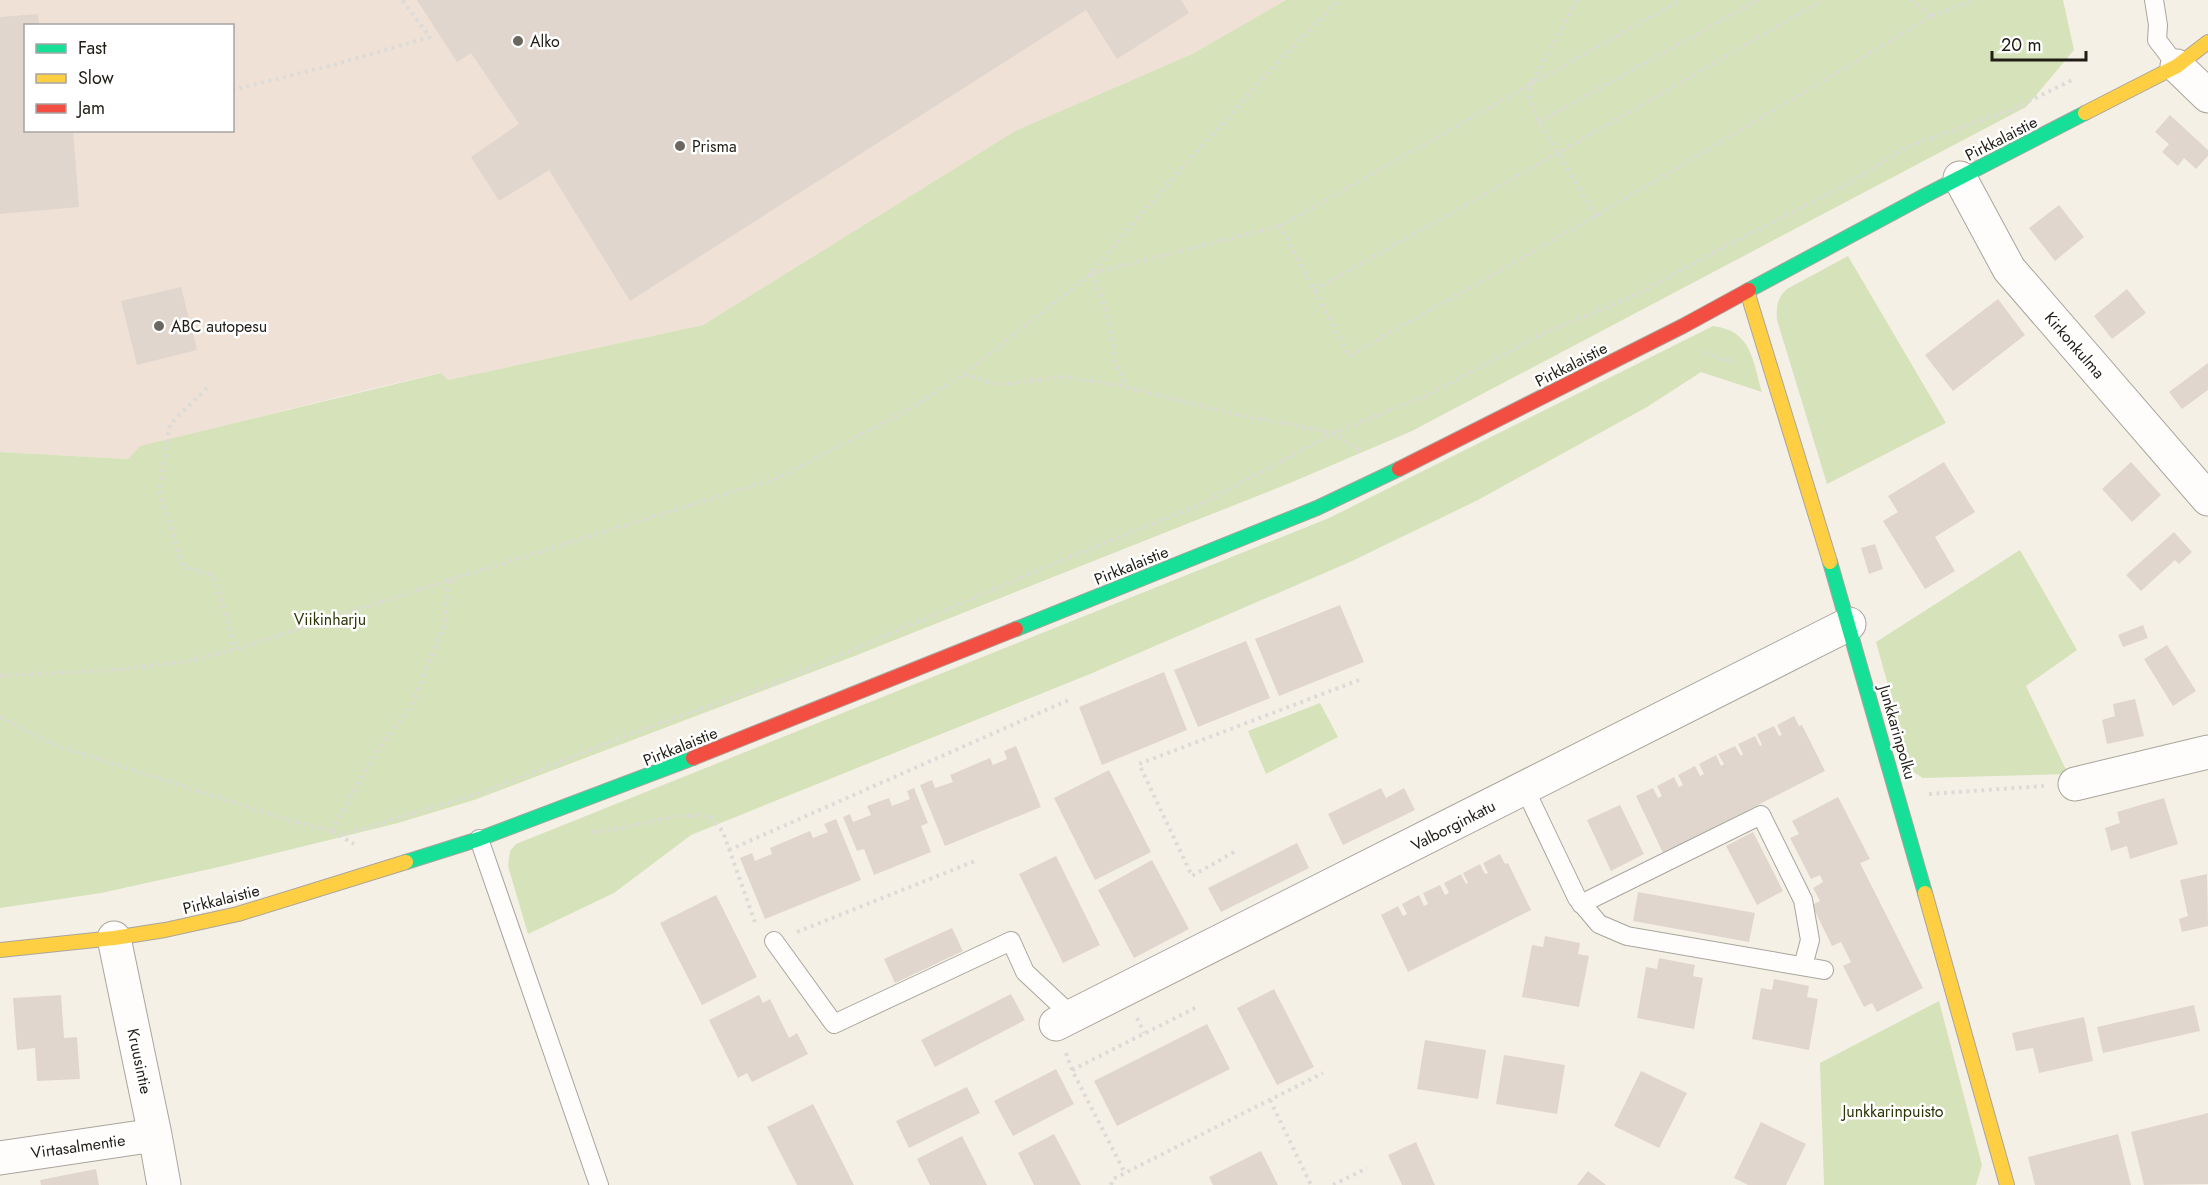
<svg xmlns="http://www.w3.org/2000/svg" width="2208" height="1185" viewBox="0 0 2208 1185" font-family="Jost,sans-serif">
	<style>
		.commercial { fill: #efe1d6; fill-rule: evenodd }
		.green { fill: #d6e2b9 }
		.building { fill: #e0d6cd }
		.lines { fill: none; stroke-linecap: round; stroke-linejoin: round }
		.lane-casing { stroke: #a9a59d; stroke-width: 20 }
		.street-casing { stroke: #a9a59d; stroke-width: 35 }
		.fast-casing { stroke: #a9a59d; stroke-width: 16 }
		.slow-casing { stroke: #a9a59d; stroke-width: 16 }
		.jam-casing { stroke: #a9a59d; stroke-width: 16 }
		.path { stroke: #dcdbd8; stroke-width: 4; stroke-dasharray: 3 4.5; stroke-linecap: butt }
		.lane { stroke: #fefdfb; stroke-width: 18 }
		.street { stroke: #fefdfb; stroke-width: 33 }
		.fast { stroke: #16e098; stroke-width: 14 }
		.slow { stroke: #ffcf43; stroke-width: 14 }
		.jam { stroke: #f24e42; stroke-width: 14 }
		.poi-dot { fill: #6b665f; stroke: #fff; stroke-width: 2 }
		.labels { text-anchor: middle; stroke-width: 5; stroke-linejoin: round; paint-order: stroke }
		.poi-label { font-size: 16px; fill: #201c16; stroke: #fff; text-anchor: start }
		.street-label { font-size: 16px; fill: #201c16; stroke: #fff }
		.park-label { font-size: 16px; fill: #293705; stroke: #fff }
	</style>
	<rect width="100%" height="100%" fill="#f5f0e6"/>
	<!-- commercial -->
	<path class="commercial" d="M0 0H1286L1192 54 1015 131 703 325 448 380 440 373 367 390 141 446 128 459 0 452ZM26 26H232V130H26Z"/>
	<!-- green -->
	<path class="green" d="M1286 0H2063L2074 50 2026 107 1412 431 1290 483 852 657 474 800 398 823 219 867 101 893 0 908V452L128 459 140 446 441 373 448 380 703 325 1015 131 1192 54Z
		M1848 256 1946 423 1827 484 1777 320C1776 307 1777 298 1787 289Z
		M1713 326C1752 331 1752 359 1762 392L1701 372 1647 407 1478 500 1350 562 1090 674 691 835 614 893 528 934 508 866 510 851 516 844 1329 518Z
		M2020 550 2077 650 2026 686 2068 774 1923 778 1912 771 1876 642Z
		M1320 703 1338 737 1266 774 1248 731Z
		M1939 1001 1982 1165 1976 1185H1824L1820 1063Z"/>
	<!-- building -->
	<path class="building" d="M417 0H1181L1189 13 1117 59 1086 10 630 301 549 170 499 201 471 157 519 124 471 53 457 62Z
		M38 14 39 26H26V130H73L79 207 0 214V17Z
		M2170 115 2208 150V156L2196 169 2184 158 2178 166 2162 152 2169 144 2155 132Z
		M2059 205 2084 237 2055 261 2029 228Z
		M181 287 197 350 137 365 121 301Z
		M2127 289 2146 313 2112 339 2094 316Z
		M1998 299 2025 335 1953 391 1925 355Z
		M2208 363V390L2182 409 2169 392Z
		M1944 462 1975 512 1935 537 1955 571 1925 589 1883 521 1898 512 1888 496Z
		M2131 462 2161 495 2132 522 2102 489Z
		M2174 532 2192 552 2179 564 2175 560 2141 591 2126 575Z
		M1875 544 1883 569 1869 574 1861 548Z
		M1340 605 1364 662 1279 696 1255 639Z
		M2143 625 2148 638 2123 647 2118 635Z
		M1246 641 1270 698 1198 727 1174 670Z
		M2167 645 2196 691 2173 706 2144 659Z
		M1164 672 1187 730 1102 765 1079 707Z
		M2135 699 2144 736 2107 744 2102 720 2115 716 2113 704Z
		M1794 716 1799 726 1802 725 1825 771 1663 853 1636 796 1653 788 1658 798 1662 796 1657 786 1674 777 1679 787 1683 785 1678 775 1695 766 1700 776 1704 774 1699 764 1716 755 1721 766 1724 764 1718 754 1735 746 1741 756 1743 754 1738 744 1755 736 1760 746 1762 745 1757 734 1774 726 1779 736 1782 735 1777 725Z
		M1016 746 1041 807 945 846 920 785 932 780 935 788 953 782 950 775 990 758 993 765 1007 759 1004 751Z
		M1109 770 1151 852 1095 880 1054 798Z
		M914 788 928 823 921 826 931 852 874 875 864 849 857 851 843 817 850 814 853 822 871 815 867 806 889 798 892 806 910 799 907 791Z
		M1381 788 1386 798 1404 788 1415 810 1343 845 1328 814Z
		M1838 797 1870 859 1860 863 1923 988 1877 1012 1872 1003 1864 1007 1843 966 1851 962 1841 942 1832 946 1812 905 1820 901 1813 888 1823 882 1820 875 1811 879 1790 838 1799 834 1792 821Z
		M2164 798 2178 844 2130 859 2127 846 2111 851 2105 828 2120 823 2117 812Z
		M1620 805 1644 854 1611 871 1587 820Z
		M836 819 861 880 765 919 740 858 752 853 755 861 772 854 770 848 810 831 813 838 828 832 824 824Z
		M1753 832 1783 891 1757 905 1726 846Z
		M1297 843 1309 868 1221 912 1208 888Z
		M1500 854 1505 864 1508 863 1531 910 1408 972 1381 915 1398 906 1403 916 1407 914 1402 904 1419 895 1424 906 1428 904 1423 893 1440 885 1445 895 1449 893 1444 883 1461 874 1466 884 1468 883 1463 873 1480 864 1485 874 1488 873 1483 863Z
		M1056 856 1100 945 1063 963 1019 874Z
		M1152 860 1189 929 1134 958 1098 890Z
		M2207 874 2208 926 2182 932 2179 919 2188 916 2180 880Z
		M1638 892 1755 913 1749 942 1633 921Z
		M716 895 757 977 702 1005 660 923Z
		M952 928 963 951 895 983 884 959Z
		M1545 936 1580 943 1578 954 1589 956 1579 1007 1522 997 1532 945 1543 947Z
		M1659 958 1695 965 1693 976 1703 978 1694 1029 1637 1018 1646 967 1657 969Z
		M1774 979 1809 986 1807 997 1818 999 1809 1050 1752 1039 1761 988 1772 990Z
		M1274 989 1314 1067 1277 1085 1237 1008Z
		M1011 994 1025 1020 935 1067 921 1040Z
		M61 995 64 1038 77 1037 80 1079 37 1081 35 1048 17 1050 13 998Z
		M759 995 763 1003 770 999 789 1038 797 1033 808 1054 752 1082 747 1073 738 1078 709 1020Z
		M2194 1005 2200 1031 2103 1053 2097 1027Z
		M2084 1017 2093 1061 2039 1073 2033 1048 2016 1051 2012 1033Z
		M1207 1024 1230 1069 1117 1126 1094 1081Z
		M1425 1040 1486 1050 1478 1099 1417 1089Z
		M1504 1055 1565 1065 1557 1114 1496 1104Z
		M1056 1069 1074 1104 1013 1136 994 1101Z
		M1641 1071 1687 1093 1659 1148 1614 1126Z
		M967 1087 980 1113 909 1148 896 1121Z
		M813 1104 854 1185H797L767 1127Z
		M2208 1113V1184L2144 1185 2131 1132Z
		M1761 1122 1806 1144 1786 1185H1748L1734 1178Z
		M1054 1134 1081 1185H1034L1018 1153Z
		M2118 1134 2131 1185H2035L2028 1157Z
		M962 1136 987 1185H930L917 1159Z
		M1416 1142 1435 1185H1402L1388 1155Z
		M1261 1151 1278 1185H1213L1209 1177Z
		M96 1169 99 1185H41L40 1180Z
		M1588 1171 1606 1185H1577Z"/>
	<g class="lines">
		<defs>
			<path id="lane" d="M2154 0 2158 25 2157 40 2177 66
				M1525 789 1577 898 1599 924 1627 936 1824 970
				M479 839 599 1185
				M1581 904 1761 815 1803 900 1810 940 1803 966
				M774 941 834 1024 1011 941 1025 972 1072 1016"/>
			<path id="street" d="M2177 66 2208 96
				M1960 178 2009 269 2208 499
				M2075 784 2208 752
				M114 938 155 1135 164 1185
				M1056 1024 1849 624
				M0 1158 155 1135"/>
			<path id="fast" d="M1749 290 1926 195 2085 113
				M1830 562 1925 893
				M1016 629 1317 508 1399 469
				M406 862 479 839 693 758"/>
			<path id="slow" d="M2085 113 2177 66 2208 42
				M1747 291 1830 562
				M1925 893 2007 1185
				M0 950 114 938 165 930 238 914 406 862"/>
			<path id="jam" d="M1399 469 1683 326 1749 290
				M693 758 1016 629"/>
		</defs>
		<!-- lane casing -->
		<use href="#lane" class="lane-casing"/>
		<!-- street casing -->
		<use href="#street" class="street-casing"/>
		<!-- fast casing -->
		<use href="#fast" class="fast-casing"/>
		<!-- slow casing -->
		<use href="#slow" class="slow-casing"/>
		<!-- jam casing -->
		<use href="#jam" class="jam-casing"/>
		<!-- path -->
		<path class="path" d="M1577 0 1531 84 1280 226 1349 356 1596 216 1932 16 1911 0
			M1932 16 1973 0
			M232 90 333 65 430 37 402 0
			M1539 122 1758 0
			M1596 216 1539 122 1529 98 1531 84 1681 0
			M1092 273 1104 304 1113 343V359L1127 387
			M1093 273 1280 226
			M1314 290 1558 153 1823 0
			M1705 352 1718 358 1735 362
			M965 374 997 385 1061 377 1113 384 1234 414 1334 433 1361 451
			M207 388 170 424 159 491 183 567 213 575 236 649
			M0 676 115 670 189 661 236 649 449 580 778 478 904 412 964 374 1092 273 1145 209 1287 52 1339 0
			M0 717 52 744 288 820 332 831 354 844
			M1929 794 2044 786
			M332 831 374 754 410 708 444 626 449 580
			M592 832C633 830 670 810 711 817L723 832 756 925
			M340 835 478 794 636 732 782 680 1055 563 1199 505 1334 433 1428 395 1540 335 1638 294 1714 252 1844 186 1908 146 2011 110 2072 80
			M729 850 1071 699
			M1234 852 1192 876 1139 764 1359 680
			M797 932 975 861
			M1137 1018 1144 1033
			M1066 1053 1072 1070 1125 1173
			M1072 1070 1199 1006
			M1270 1100 1311 1185
			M1111 1185 1113 1179 1323 1073
			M1333 1185 1367 1168"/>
		<!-- lane -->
		<use href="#lane" class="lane"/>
		<!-- street -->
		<use href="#street" class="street"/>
		<!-- fast -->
		<use href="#fast" class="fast"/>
		<!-- slow -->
		<use href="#slow" class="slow"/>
		<!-- jam -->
		<use href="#jam" class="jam"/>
	</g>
	<!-- markers -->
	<g class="poi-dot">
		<circle cx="518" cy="41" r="6"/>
		<circle cx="680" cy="146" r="6"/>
		<circle cx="159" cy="326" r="6"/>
	</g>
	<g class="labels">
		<!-- poi labels -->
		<g class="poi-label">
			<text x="530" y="47">Alko</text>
			<text x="692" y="152">Prisma</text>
			<text x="171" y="332">ABC autopesu</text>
		</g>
		<!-- street labels -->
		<g class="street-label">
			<text transform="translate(2001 138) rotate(-27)" y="6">Pirkkalaistie</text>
			<text transform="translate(2075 345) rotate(49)" y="6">Kirkonkulma</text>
			<text transform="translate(1571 364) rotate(-27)" y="6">Pirkkalaistie</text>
			<text transform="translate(1131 565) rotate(-22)" y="6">Pirkkalaistie</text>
			<text transform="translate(1898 732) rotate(74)" y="6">Junkkarinpolku</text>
			<text transform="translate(680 746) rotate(-22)" y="6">Pirkkalaistie</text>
			<text transform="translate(1453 825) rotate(-27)" y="6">Valborginkatu</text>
			<text transform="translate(221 899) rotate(-14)" y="6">Pirkkalaistie</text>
			<text transform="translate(140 1061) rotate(78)" y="6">Kruusintie</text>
			<text transform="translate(78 1146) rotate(-8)" y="6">Virtasalmentie</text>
		</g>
		<!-- park labels -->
		<g class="park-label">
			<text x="330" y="625">Viikinharju</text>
			<text x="1893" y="1117">Junkkarinpuisto</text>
		</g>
	</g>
	<!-- legend -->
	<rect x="24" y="24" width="210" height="108" fill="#ffffff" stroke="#a6a4a2" stroke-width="1.5"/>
	<rect x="36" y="44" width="30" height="9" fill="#16e098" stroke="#a6a4a2" stroke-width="1.5"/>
	<text x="78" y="54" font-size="18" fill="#201c16">Fast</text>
	<rect x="36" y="74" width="30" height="9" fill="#ffcf43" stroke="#a6a4a2" stroke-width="1.5"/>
	<text x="78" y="84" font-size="18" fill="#201c16">Slow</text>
	<rect x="36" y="104" width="30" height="9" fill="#f24e42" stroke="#a6a4a2" stroke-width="1.5"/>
	<text x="78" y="114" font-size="18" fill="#201c16">Jam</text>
	<!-- scale -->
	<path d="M1992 51v9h94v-9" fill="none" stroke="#201c16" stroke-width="3"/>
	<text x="2001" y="51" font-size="18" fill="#201c16" stroke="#ffffff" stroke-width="4.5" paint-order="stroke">20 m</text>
</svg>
